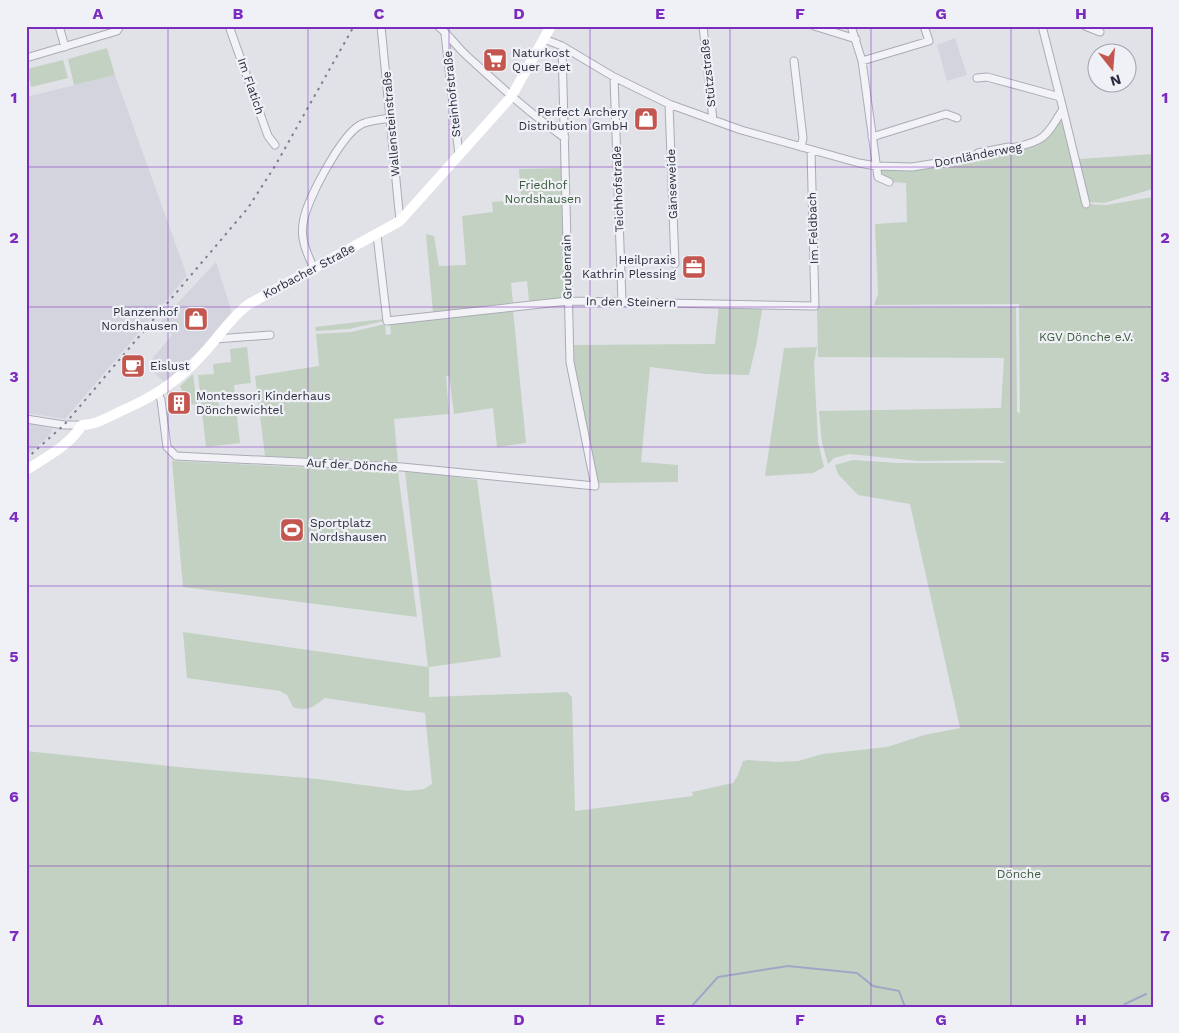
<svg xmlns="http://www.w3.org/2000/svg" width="1179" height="1033" viewBox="0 0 1179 1033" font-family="'Work Sans',sans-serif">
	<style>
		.built { fill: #d3d4dd }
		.green { fill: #c3d1c2 }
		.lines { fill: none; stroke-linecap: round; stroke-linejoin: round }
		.stream { stroke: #9ea8c5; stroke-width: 2 }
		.street-casing { stroke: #a9acb5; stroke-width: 9 }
		.street { stroke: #f3f3f7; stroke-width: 7 }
		.secondary { stroke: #fff; stroke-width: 10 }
		.rail { stroke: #7b7e90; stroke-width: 2; stroke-dasharray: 2.5 5; stroke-linecap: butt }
		.grid { fill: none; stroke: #7b2cbf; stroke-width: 1; stroke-opacity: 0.55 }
		.labels { text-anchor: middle; stroke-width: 4.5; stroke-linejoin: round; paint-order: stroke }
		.poi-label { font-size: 12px; fill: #2a2d3e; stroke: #f0f1f6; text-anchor: start }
		.street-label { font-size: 12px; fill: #2a2d3e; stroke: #f0f1f6 }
		.park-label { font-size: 12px; fill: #39593a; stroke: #f0f1f6 }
		.neatline { fill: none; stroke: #7b2cbf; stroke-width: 2 }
		.grid-label { font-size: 16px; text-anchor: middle; font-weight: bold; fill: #7b2cbf }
	</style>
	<rect width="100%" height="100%" fill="#e0e2e8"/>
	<!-- built -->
	<path class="built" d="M955 38 967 75 947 81 937 45Z
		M115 75 187 276 65 419 26 413V97Z
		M216 262 232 313 205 345 165 382 149 369 152 359 172 335 159 323Z
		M26 423 53 429 49 436 26 456Z"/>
	<!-- green -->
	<path class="green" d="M107 48 115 75 74 85 68 59Z
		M63 60 68 78 31 87 27 69Z
		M1063 109 1086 204 1106 205 1153 197V1007H26V751L188 768 318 779 408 791 424 789 432 784 425 713 325 698C313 707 308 712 293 707L287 695 280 691 187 678 183 632 428 667 405 472 435 474 477 480 501 657 429 667V697L567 692 572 697 575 811 693 796 692 792 733 783 738 775 743 761 748 760 776 762 798 761 823 754 887 747 924 735 960 728 910 504 858 495 838 474 835 465 853 460 898 463H1006L998 460 919 461 849 454 834 458 828 464 822 443 819 411 1001 408 1004 358 818 357 817 308 1016 307 1017 412 1020 413 1019 304 874 305 878 294 875 224 907 222 906 183 889 182 878 177 876 166 912 167 1033 144Z
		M1153 154V189L1104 203 1088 202 1079 159Z
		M565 168 568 301H529L527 281 511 283 513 303 433 312 426 234 434 236 439 266 466 265 462 216 493 212 492 202 521 200 519 169Z
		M719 304 763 305 756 346 749 375 706 374 650 367 641 462 678 465V482L598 483 570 345 715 344Z
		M513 310 526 443 497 447 493 408 454 414 449 376H446L449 414 394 419 398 462 265 456 255 376 319 366 316 334 351 332 385 324 386 335 391 334 390 324Z
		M384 319V321L349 329 316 331 315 327Z
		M247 347 251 383 234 385 235 396 218 398 219 410 236 408 240 443 206 447 198 375 214 374 213 364 231 362 230 349Z
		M817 347 814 363 818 442 824 467 813 473 765 476 784 348Z
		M193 374 197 404 189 405 180 386Z
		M172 461 398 472 417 617 183 587Z"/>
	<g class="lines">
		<!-- stream -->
		<path class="stream" d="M691 1007 718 977 788 966 857 973 873 986 899 991 905 1007
			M1123 1007 1125 1004 1146 994"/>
		<defs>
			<path id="street" d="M59 26 65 47
				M229 26 268 136 275 145
				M381 26 400 221
				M438 26C449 35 457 47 467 56 499 85 529 113 565 138
				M703 26 713 120
				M814 26 856 39
				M851 26 862 61 878 177 889 182
				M1085 26 1100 32
				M445 34 459 155
				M544 39 562 46 614 77 669 104 741 130 859 163 876 166 912 167 975 157 978 153 1009 147 1011 148C1044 142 1046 137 1063 109L1042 26
				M26 58 117 31 120 26
				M794 61 803 138 801 147
				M862 61 929 41 924 26
				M614 77 622 302
				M977 78 987 77 1060 97
				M669 104 675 264
				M1063 109 1086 204
				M872 137 946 114 957 118
				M377 235 387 321 568 301 815 306 811 150
				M314 269C308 255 300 240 303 224 305 202 341 136 360 125 368 120 381 120 390 118
				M215 339 270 335
				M158 393 161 400 167 447 176 456 402 467 595 486 570 362 562 46
				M26 419 64 425H82"/>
		</defs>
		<!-- street casing -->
		<use href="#street" class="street-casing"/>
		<!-- street -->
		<use href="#street" class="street"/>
		<!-- secondary -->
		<path class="secondary" d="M26 470C46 457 69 446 82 425 96 425 108 417 121 411 152 398 180 380 202 355 218 338 230 318 249 304L400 221 511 97 551 26"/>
		<!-- rail -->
		<path class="rail" d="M26 459 64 425 248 208 275 166 354 26"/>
	</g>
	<!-- grid -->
	<path class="grid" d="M168 26V1007M308 26V1007M449 26V1007M590 26V1007M730 26V1007M871 26V1007M1011 26V1007M26 167H1153M26 307H1153M26 447H1153M26 586H1153M26 726H1153M26 866H1153"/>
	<!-- icons -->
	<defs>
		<symbol id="supermarket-square" viewBox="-11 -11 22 22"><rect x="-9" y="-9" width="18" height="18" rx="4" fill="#c3574f" stroke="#f0f1f6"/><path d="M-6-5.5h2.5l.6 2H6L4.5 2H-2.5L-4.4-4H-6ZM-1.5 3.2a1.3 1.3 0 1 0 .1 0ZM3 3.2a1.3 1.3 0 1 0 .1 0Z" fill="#fff"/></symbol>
		<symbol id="shop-square" viewBox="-11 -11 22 22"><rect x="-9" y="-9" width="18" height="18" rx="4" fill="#c3574f" stroke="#f0f1f6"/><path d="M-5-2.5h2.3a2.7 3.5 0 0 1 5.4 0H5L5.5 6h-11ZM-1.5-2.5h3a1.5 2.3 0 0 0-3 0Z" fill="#fff"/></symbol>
		<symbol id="office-square" viewBox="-11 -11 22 22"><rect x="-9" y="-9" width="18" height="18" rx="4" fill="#c3574f" stroke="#f0f1f6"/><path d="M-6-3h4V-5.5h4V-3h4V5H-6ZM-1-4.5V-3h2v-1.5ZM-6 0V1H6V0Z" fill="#fff"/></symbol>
		<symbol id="cafe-square" viewBox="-11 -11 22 22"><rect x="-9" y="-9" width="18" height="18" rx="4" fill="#c3574f" stroke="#f0f1f6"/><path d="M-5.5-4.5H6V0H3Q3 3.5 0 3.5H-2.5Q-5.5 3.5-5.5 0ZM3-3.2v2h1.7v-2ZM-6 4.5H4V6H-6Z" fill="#fff"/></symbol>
		<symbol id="building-square" viewBox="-11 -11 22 22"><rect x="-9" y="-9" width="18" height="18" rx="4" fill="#c3574f" stroke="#f0f1f6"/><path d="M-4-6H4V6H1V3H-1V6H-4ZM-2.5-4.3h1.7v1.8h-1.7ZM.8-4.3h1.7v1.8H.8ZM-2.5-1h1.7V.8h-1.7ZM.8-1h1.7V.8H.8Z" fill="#fff"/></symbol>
		<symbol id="stadium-square" viewBox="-11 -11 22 22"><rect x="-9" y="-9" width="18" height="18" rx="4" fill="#c3574f" stroke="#f0f1f6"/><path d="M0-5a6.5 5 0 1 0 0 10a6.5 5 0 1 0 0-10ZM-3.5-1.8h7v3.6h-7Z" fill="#fff"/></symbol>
	</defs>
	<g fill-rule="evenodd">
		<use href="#supermarket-square" x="481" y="46" width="28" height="28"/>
		<use href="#shop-square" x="632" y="105" width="28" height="28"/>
		<use href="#office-square" x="680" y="253" width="28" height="28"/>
		<use href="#shop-square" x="182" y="305" width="28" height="28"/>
		<use href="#cafe-square" x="119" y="352" width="28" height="28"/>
		<use href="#building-square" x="165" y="389" width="28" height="28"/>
		<use href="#stadium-square" x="278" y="516" width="28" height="28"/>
	</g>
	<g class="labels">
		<!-- poi labels -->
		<g class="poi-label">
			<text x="512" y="57">Naturkost<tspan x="512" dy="14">Quer Beet</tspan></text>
			<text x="628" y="116" text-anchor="end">Perfect Archery<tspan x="628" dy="14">Distribution GmbH</tspan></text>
			<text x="676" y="264" text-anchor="end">Heilpraxis<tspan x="676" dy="14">Kathrin Plessing</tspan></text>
			<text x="178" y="316" text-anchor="end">Planzenhof<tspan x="178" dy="14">Nordshausen</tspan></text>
			<text x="150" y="370">Eislust</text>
			<text x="196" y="400">Montessori Kinderhaus<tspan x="196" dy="14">Dönchewichtel</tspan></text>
			<text x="310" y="527">Sportplatz<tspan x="310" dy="14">Nordshausen</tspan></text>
		</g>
		<!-- street labels -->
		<g class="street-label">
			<text transform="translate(708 73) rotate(-96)" y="4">Stützstraße</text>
			<text transform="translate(251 86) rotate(71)" y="4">Im Flatich</text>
			<text transform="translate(452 94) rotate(-96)" y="4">Steinhofstraße</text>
			<text transform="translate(391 124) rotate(-95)" y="4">Wallensteinstraße</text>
			<text transform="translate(978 155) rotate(-11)" y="4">Dornländerweg</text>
			<text transform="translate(672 184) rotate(-92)" y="4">Gänseweide</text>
			<text transform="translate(618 189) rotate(-92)" y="4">Teichhofstraße</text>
			<text transform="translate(813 228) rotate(-92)" y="4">Im Feldbach</text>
			<text transform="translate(567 267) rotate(-91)" y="4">Grubenrain</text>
			<text transform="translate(309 271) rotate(-28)" y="4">Korbacher Straße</text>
			<text transform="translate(631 302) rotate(1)" y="4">In den Steinern</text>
			<text transform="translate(352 465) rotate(3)" y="4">Auf der Dönche</text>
		</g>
		<!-- park labels -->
		<g class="park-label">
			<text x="543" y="189">Friedhof<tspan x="543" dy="14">Nordshausen</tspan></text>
			<text x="1086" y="341">KGV Dönche e.V.</text>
			<text x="1019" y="878">Dönche</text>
		</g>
	</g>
	<!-- border -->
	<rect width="1179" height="1033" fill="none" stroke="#f0f1f6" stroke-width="55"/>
	<!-- north arrow -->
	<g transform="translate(1112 68) rotate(163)"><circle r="24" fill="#f0f1f6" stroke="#a1a3ac"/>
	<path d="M0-4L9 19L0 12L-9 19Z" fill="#c3574f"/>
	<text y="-8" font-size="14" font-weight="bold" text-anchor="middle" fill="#2a2d3e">N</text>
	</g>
	<rect x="28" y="28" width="1124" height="978" class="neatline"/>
	<g class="grid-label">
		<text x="98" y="19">A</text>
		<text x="238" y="19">B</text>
		<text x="379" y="19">C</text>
		<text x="519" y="19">D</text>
		<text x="660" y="19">E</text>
		<text x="800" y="19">F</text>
		<text x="941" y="19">G</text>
		<text x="1081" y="19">H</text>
		<text x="14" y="103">1</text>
		<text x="1165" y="103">1</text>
		<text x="14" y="243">2</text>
		<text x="1165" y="243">2</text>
		<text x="14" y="382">3</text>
		<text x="1165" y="382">3</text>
		<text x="14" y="522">4</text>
		<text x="1165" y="522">4</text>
		<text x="14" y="662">5</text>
		<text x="1165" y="662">5</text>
		<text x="14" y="802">6</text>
		<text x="1165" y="802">6</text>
		<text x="14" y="941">7</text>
		<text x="1165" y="941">7</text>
		<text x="98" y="1025">A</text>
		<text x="238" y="1025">B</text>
		<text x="379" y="1025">C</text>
		<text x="519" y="1025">D</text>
		<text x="660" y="1025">E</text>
		<text x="800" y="1025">F</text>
		<text x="941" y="1025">G</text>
		<text x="1081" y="1025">H</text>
	</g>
</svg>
